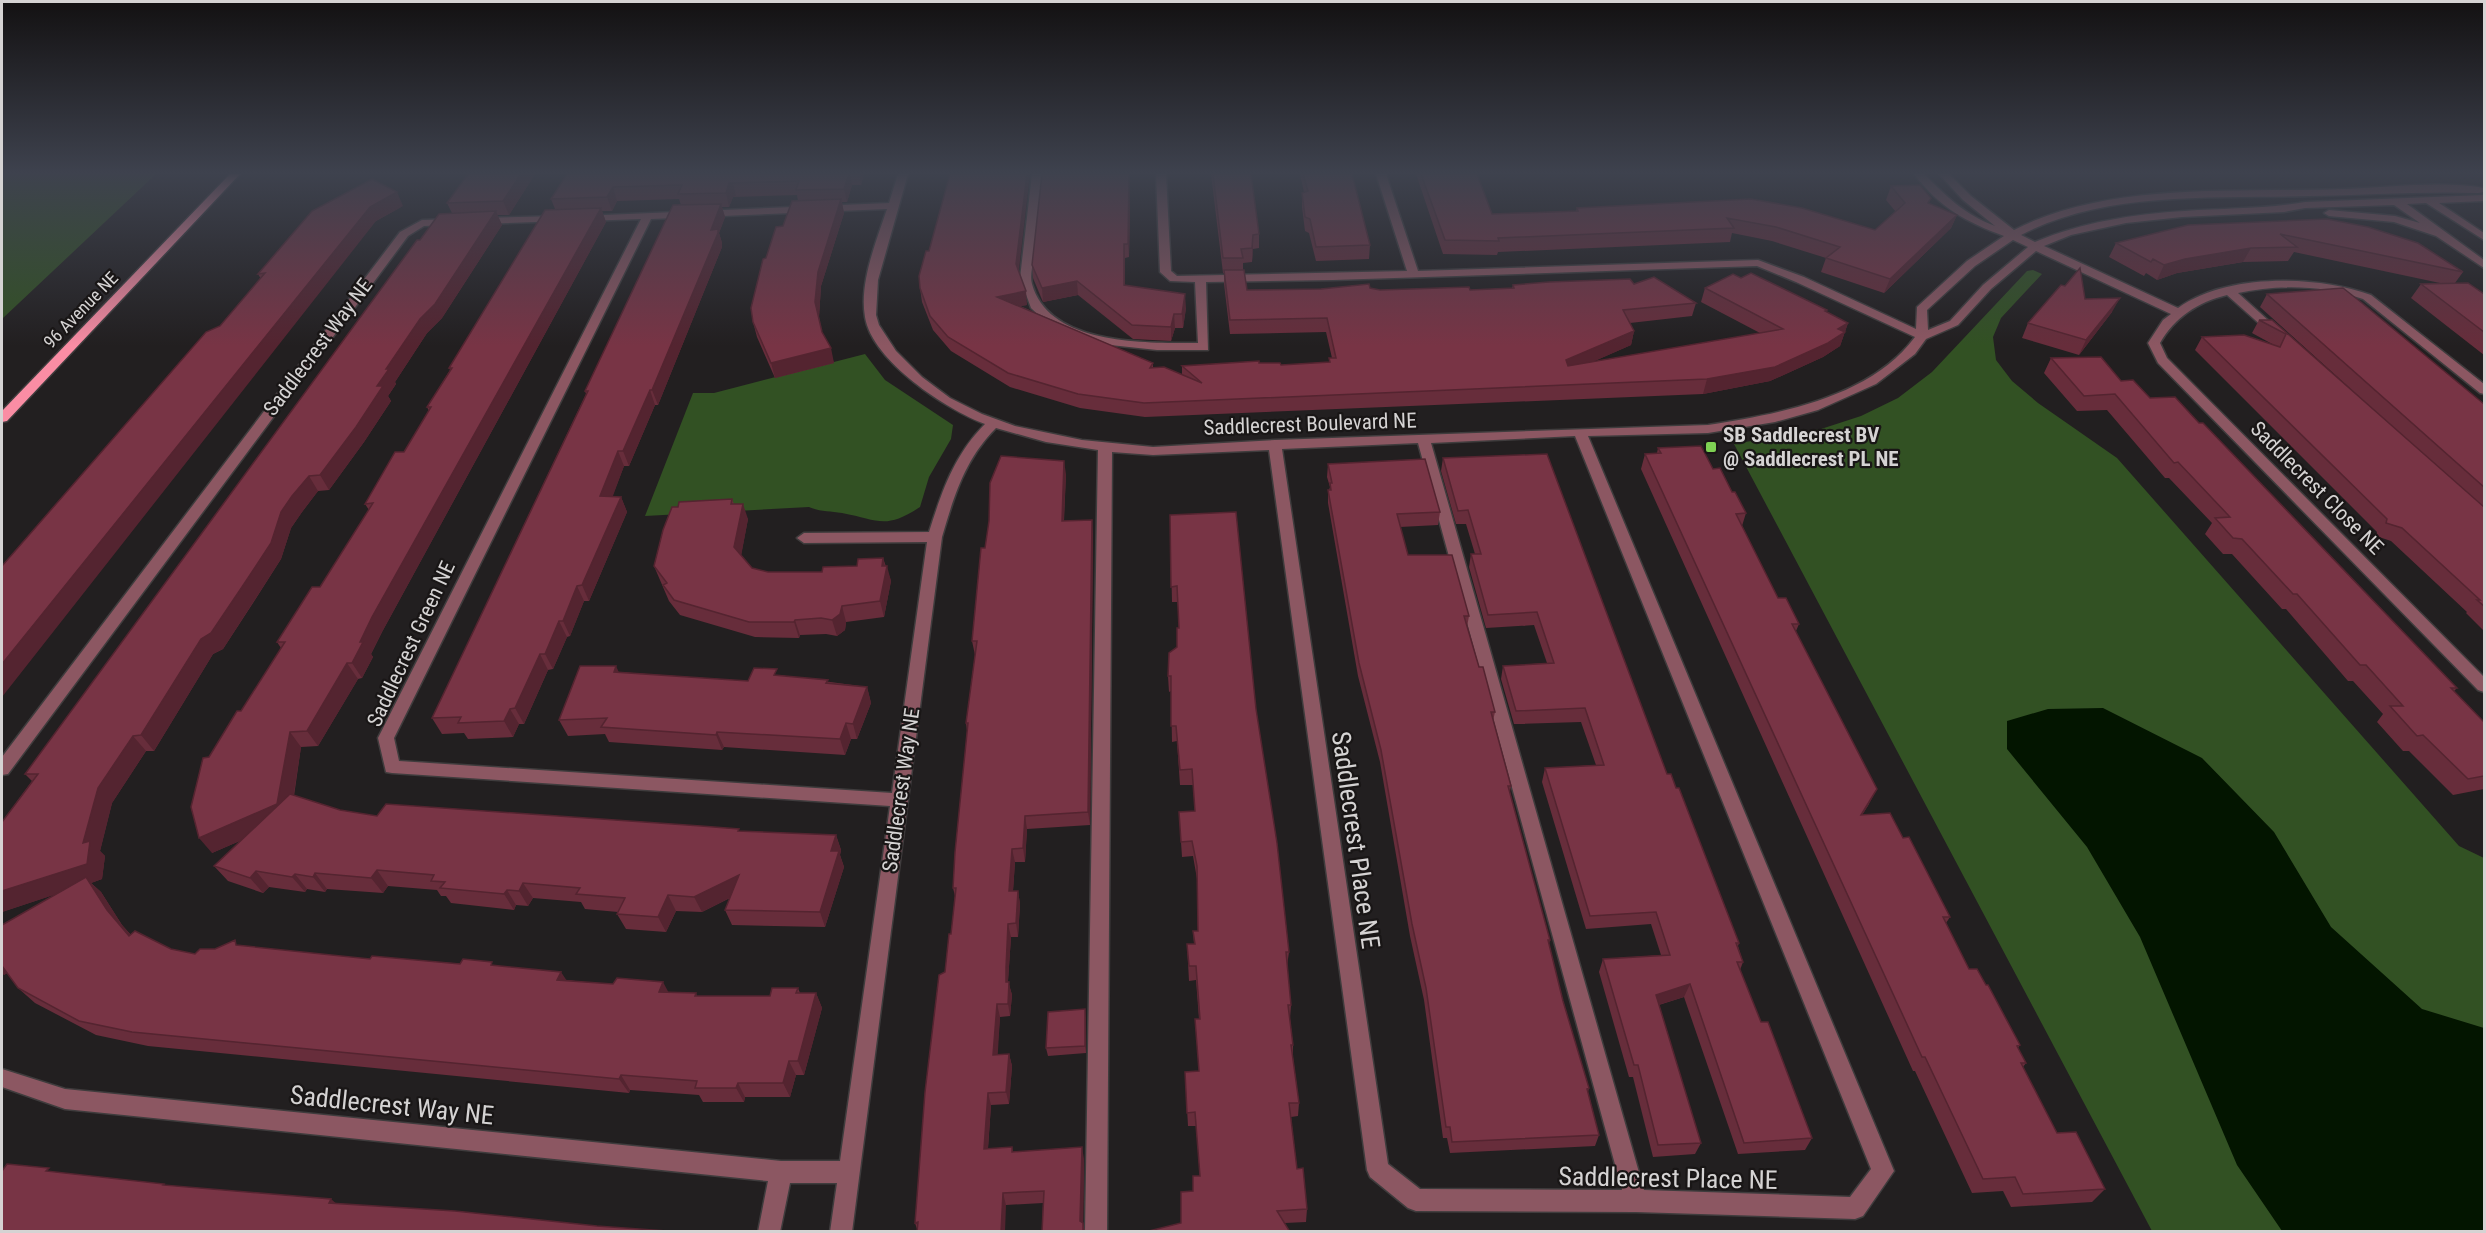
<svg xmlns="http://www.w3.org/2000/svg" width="2486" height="1233" viewBox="0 0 2486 1233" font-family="'Roboto Condensed',sans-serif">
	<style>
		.green { fill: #325123 }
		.water { fill: #031500 }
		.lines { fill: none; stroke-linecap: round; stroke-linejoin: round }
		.minor-casing { stroke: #3f3c3d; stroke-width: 3 }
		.major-casing { stroke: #3f3c3d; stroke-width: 3 }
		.minor { fill: #8c5762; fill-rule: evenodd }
		.major { fill: #fa8da4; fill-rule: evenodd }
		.wall { fill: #672d3b }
		.shaded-wall { fill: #542430 }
		.building { fill: #783445; stroke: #542430; stroke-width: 1.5 }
		.poi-dot { fill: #7ed153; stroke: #191616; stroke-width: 2 }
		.labels { text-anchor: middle; stroke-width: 4.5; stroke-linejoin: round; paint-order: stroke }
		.far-street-label { font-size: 18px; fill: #d5d3d3; stroke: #191616 }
		.street-label { font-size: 21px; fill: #d5d3d3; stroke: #191616 }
		.poi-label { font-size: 21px; font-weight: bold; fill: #d5d3d3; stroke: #191616; text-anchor: start }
		.near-street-label { font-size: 26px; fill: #d5d3d3; stroke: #191616 }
	</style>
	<rect width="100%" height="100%" fill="#221f20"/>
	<!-- green -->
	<path class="green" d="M2 174H156L2 319Z
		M2033 270 2042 274 2001 318 1993 337 1996 360 2012 381 2038 403 2117 458 2459 846 2484 858V1231H2152L1734 444 1821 429 1861 416 1898 398 1932 372 2027 271Z
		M865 354 885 380 953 425 951 439 929 477 920 507C885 530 879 520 842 513 830 511 821 512 809 507L645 516 693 393H714Z"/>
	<!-- water -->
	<path class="water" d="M2103 708 2202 758 2274 832 2331 927 2422 1009 2484 1028V1231H2282L2237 1165 2140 937 2087 847 2007 749V721L2048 709Z"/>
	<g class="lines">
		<defs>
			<path id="minor" d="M898 174H908L878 280 876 315 879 325 896 351 922 377 950 398 982 414 1015 426 1082 440 1153 447 1275 440 1708 425C1778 414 1870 398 1915 337L1796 282 1757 266 1333 280 1206 282 1208 350H1157L1101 344 1071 335 1048 324 1031 308 1020 278 1032 174H1042C1039 203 1036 232 1033 261 1032 269 1030 277 1032 284 1049 346 1147 343 1198 343L1195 282 1170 281 1160 272 1156 174H1166L1171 271 1177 276 1407 271 1376 174H1386L1418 271 1758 260 1804 277 1916 329 1917 307 1967 261 2004 236C1966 222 1939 207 1914 174H1924C1946 196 1965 215 1995 226L1963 200 1939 174H1949L1971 196 2014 230C2109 181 2237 193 2342 189 2382 188 2444 180 2483 188V192L2479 193C2422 191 2366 195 2309 196 2215 199 2107 190 2021 235L2035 242C2082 222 2134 214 2185 211 2225 208 2266 209 2305 202L2484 195V201L2439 203 2484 233V240L2426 203 2407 204 2484 260V268L2436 236 2394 222 2329 216 2324 213 2329 210 2395 216 2420 223 2394 205 2305 208 2284 212 2182 217 2126 223 2071 235 2044 246 2178 308C2226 273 2317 275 2371 295L2484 384V394L2480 393 2363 299C2323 285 2279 284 2238 293L2280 331V335H2272L2227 295C2198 302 2175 317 2160 343L2167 358 2484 677V692L2478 690 2158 363 2148 343 2163 320 2171 314 2036 251 1991 289 1958 325 1926 339 1915 354 1876 384 1818 410 1775 422 1708 433 1588 436 1894 1171 1863 1216 1855 1219 1636 1212 1416 1211 1408 1208 1370 1177 1367 1170 1269 450 1153 455 1112 452 1107 1232H1085L1098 450 1046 442 996 428C965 459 954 496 942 537L852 1232H830L837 1183H790L780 1232H758L768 1181 65 1109 2 1087V1069L65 1089 781 1161H840L890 806 392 773 386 772 378 738 641 219 585 221 580 218 581 216 889 203ZM887 209C876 242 859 283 865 317 872 361 947 410 985 424 954 455 942 491 929 532L804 533 797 538 804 543 927 542 892 793 399 761 394 738 651 219ZM2013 240 2028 247 1983 285 1950 321 1928 330 1927 310 1975 266ZM1575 436 1871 1169 1850 1197 1644 1190 1431 443ZM1418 443 1622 1190 1420 1189 1388 1164 1282 449Z
				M558 216 562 217V221L480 224 475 221 480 218Z
				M422 220 453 219 458 222 453 225 424 226 408 236 8 774 2 775V757L400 232Z"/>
			<path id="major" d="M230 174H240L7 421 2 422V411Z"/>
		</defs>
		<!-- minor casing -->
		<use href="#minor" class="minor-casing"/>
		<!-- major casing -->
		<use href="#major" class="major-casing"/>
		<!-- minor -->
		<use href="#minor" class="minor"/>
		<!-- major -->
		<use href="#major" class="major"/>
	</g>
	<!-- wall -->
	<path class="wall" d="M535 174 509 215H497L502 225 442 318 427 333 395 382 396 384 388 396 391 401 364 442 329 490 318 491 302 512 291 528 281 559 253 603 223 649 213 654 154 751H146L112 803 100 851 105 856 102 879 91 883 101 892 122 925 131 935 171 949 195 954 215 949 240 946 370 959 495 965 567 980 669 992 696 993 697 996H770L798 988 800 993H816L822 1008 804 1075H796L790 1097H745L744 1102H703L699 1095 630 1090 629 1093 148 1046 96 1035 35 1003 18 988 7 973 4 975 2 972V925L56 894 2 912V822L32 781 25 774 420 240 452 213 447 203Z
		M567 174H864L861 185H852L847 202H842L844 213 821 286 819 317 822 332 834 363 775 378 757 337 753 322 766 258 783 226 798 201 797 195 733 197 729 207H722L725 217 719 233 722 243V247L658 405H655L629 466H624L612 497H621L627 512 589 601H584L570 636 567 637 553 669 548 670 524 724H519L513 737 468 739 464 733 442 734 432 718 586 394 585 391 681 205 679 199 617 201 612 211H602L606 222 382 632 371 654 373 657 362 678 358 679 318 746 301 747 294 796 340 810 377 816 836 835 841 850 840 855 844 867 825 927 732 925 725 910 730 898 702 912 676 911 666 932 626 929 617 914 618 912 585 909 581 902 533 898 528 906 516 905 514 910 451 903 446 896H441L437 890 388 886 383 893 327 889 325 892 307 889 305 892 269 887 263 893 228 881 214 866 242 840 212 853 209 757 241 711 281 648 277 642 320 587 369 510 365 504 404 452 429 411 427 407 450 370 449 368 555 209 551 199Z
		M1211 174H1251L1259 234V248L1253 249 1252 262 1243 263V270L1247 290 1370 288 1380 290H1470L1512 288 1513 285 1634 284 1696 303 1692 316 1630 323 1634 331 1631 345 1592 362 1760 333 1701 302 1705 288 1741 278 1827 310 1826 312 1848 323 1840 346 1823 357 1770 381 1703 394 1145 417 1080 408 1010 387 951 351 933 330 922 302 920 288 929 251 1019 271 1027 305 1020 306 1153 363V367L1182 375V366L1259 363 1281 365 1329 362V358H1332L1326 332 1230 334 1224 284V273H1223Z
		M1300 174H1352L1370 245 1369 259 1316 261 1309 233 1305 231 1302 207V193L1304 192Z
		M1416 174H1477L1492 214 1576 211 1577 208 1751 199 1875 230 1896 212 1886 200 1891 186 1929 204 1957 215 1951 228 1884 293 1821 272 1826 258 1772 241 1732 233 1730 242 1498 252 1497 255 1443 254Z
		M403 206 376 221 220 326 261 279 258 274Z
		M1130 209 1129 257 1125 258V286L1186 308 1183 328H1175L1171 341 1133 339 1078 295 1043 302 1033 278 1032 265Z
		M2327 219 2463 272 2455 283 2484 294V355L2411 298 2421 284 2440 283 2294 252 2288 261 2243 262 2177 273 2157 280 2146 273 2144 276 2109 257 2116 243Z
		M2267 294 2484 404V631L2466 613 2467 612 2391 541 2376 536 2377 532 2195 350 2202 337 2274 345 2252 333 2259 320H2272L2362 399 2260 307Z
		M2085 299 2112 312 2079 355 2022 338 2028 323Z
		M2051 358 2121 381 2150 398 2199 423 2457 688 2454 691 2484 722V789L2453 795 2409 751H2403L2377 722 2383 714 2353 681H2348L2286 609H2282L2232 554H2223L2205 534 2212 523 2169 478H2165L2107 410 2077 411 2044 373Z
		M1658 448 1713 469 1732 492 1746 513 1742 526 1778 598 1799 624 1796 631 1869 804 1862 815 1903 838 1950 917 1946 923 1969 969 1986 985 2020 1045 2018 1048 2026 1063 2023 1067 2057 1133 2105 1189 2092 1202 2011 1207 2003 1191 1972 1193 1915 1071H1913L1641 469 1645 454 1657 453Z
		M1443 458 1667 774 1739 943 1738 946 1743 962 1740 970 1761 1022 1812 1138 1805 1150 1738 1154 1684 997 1659 1005 1701 1143 1695 1154 1653 1157 1633 1077H1629L1599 972 1603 959 1661 955 1651 924 1586 929 1542 782 1545 768 1596 765 1581 722 1514 724 1501 679 1503 666 1547 663 1534 625 1486 628 1469 567 1471 554H1475L1466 524H1456L1441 471Z
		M1328 464 1440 512 1438 525 1400 527 1408 555 1469 616 1467 627 1479 667 1495 712 1493 721 1511 786 1510 792 1550 940 1549 944 1563 1001 1589 1088 1588 1092 1599 1135 1595 1146 1450 1153 1447 1138H1443L1424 1000 1410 936 1380 762 1358 676 1328 503V490H1329L1330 487 1327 477Z
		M1066 474 1064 521 1093 534 1090 825 1027 829 1025 862H1015L1013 891H1018L1020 904 1018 937H1011L1008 981 1012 995 1010 1016 1000 1017 997 1054H1009L1012 1066 1009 1104 991 1105 988 1149 1012 1147 1013 1152 1084 1159 1083 1223 1085 1232H1042L1043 1203 1006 1205 917 1229 915 1223 945 972 951 934 955 896 953 888 967 731 966 723 975 655 972 641 989 521Z
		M732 499 734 504 748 519 741 555 752 568 768 572H822L857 566 883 558 891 581 884 617 846 622 845 630 837 636 826 634 800 635 799 638 755 637 680 615 669 601 654 566Z
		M1170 515 1256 709 1289 952 1287 966 1291 1005 1290 1019 1293 1045V1057L1299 1103 1298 1116 1291 1117 1297 1169 1307 1209 1306 1222 1285 1223H1181L1200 1176 1196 1126H1188L1185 1072 1199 1071V1019L1196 980 1189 981 1187 944H1194L1193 931H1198L1197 879 1193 856 1182 857 1179 812 1195 811 1193 785H1180L1177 741 1172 742 1171 691 1169 692 1168 676 1177 647 1179 628 1178 602H1172Z
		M619 672 748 681 779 675 867 687 871 703 857 739H851L845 755 724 747 722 750 609 742 605 734 568 736 559 720Z
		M1086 1017V1053L1048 1056 1046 1048Z"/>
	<!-- shaded-wall -->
	<path class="shaded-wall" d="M521 174H535L509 215 503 201Z
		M849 174H850L852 185 847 202 844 189Z
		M859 174H864L861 185Z
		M1027 174H1030L1018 278 1016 264Z
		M1129 174 1130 209 1129 257 1128 244Z
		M729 183H733L736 196 733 197 729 207 726 193Z
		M613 187 617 201 612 211 607 197Z
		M397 192 403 206 376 221 2 697V664L370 207Z
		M841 199 844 213 821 286 819 317 815 302 818 272Z
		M721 204 725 217 719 233 722 243V247L658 405 652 390 711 230Z
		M601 208 606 222 382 632 371 654 373 657 362 678 352 663 360 642 372 617Z
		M496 211 502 225 442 318 427 333 395 382 396 384 388 396 391 401 364 442 329 490 320 475 377 386 386 369 420 319Z
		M1957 215 1951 228 1884 293 1890 279Z
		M1253 235V249L1252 262V248Z
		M2251 248 2243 262 2177 273 2157 280 2164 265 2185 259Z
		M1077 281 1078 295 1043 302 1042 288Z
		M1026 291 1027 305 999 310 997 297Z
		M1185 294 1186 308 1183 328 1182 314Z
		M2120 298 2112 312 2079 355 2086 340Z
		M1174 314 1175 328 1171 341V327Z
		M1848 323 1840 346 1823 357 1770 381 1703 394 1707 379 1838 329Z
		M1634 331 1631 345 1563 375 1566 360Z
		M831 348 834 363 775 378 771 363Z
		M650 390 655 405 629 466 623 451Z
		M618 451 624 466 607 512 600 496Z
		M1064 461 1066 474 1063 535 1062 521Z
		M309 476 318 491 302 512 291 528 281 559 223 649 213 654 154 751 141 735 281 512 292 496Z
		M621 497 627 512 589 601 582 585Z
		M743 504 748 519 740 562 734 547Z
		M1092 520 1093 534 1090 825 1088 812Z
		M883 558 886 570 887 566 891 581 884 617 880 601 882 566Z
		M577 586 584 601 570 636 563 621Z
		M842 606 846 622 845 630 837 636 832 620Z
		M795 620 800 635 799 638 794 622Z
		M559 621 567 637 553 669 545 654Z
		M540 654 548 670 524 724 515 708Z
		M347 663 358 679 318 746 307 731Z
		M616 666 623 681 614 672Z
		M867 687 871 703 857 739 853 724Z
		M510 709 519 724 513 737 504 721Z
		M846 723 851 739 845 755 840 739Z
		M290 732 301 747 290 819 212 853 199 838Z
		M717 732 724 747 722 750 716 735Z
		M133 736 146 751 112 803 100 851 105 856 102 879 91 883 101 892 122 925 145 951 129 936 107 910 90 883 2 912V891L83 843 98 788Z
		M1877 789 1869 804 1853 830 1861 815Z
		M1025 816 1027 829 1025 862 1023 848Z
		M836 835 841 850 840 855 844 867 825 927 820 912 831 851Z
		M1012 849 1015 862 1012 904 1009 891Z
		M377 870 388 886 383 893 371 878Z
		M256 871 269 887 263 893 250 878Z
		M315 873 327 889 325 892 313 877Z
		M295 874 307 889 305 892 292 877Z
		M739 875 745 890 702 912 694 897Z
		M523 883 533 898 528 906 519 891Z
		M507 890 516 905 514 910 504 894Z
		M1018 891 1020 904 1018 937 1016 923Z
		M668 895 676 911 666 932 658 917Z
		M1008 924 1011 937 1008 981 1012 995 1010 1016 1008 1004 1006 968Z
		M2 962 11 971 4 975 2 972Z
		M561 972 571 987 557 980Z
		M663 982 671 997 659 992Z
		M1690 984 1684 997 1651 1007 1656 995Z
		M816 993 822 1008 804 1075 798 1061Z
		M997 1004 1000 1017 997 1067 993 1055Z
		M1085 1009 1086 1017V1053L1085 1046Z
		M1009 1054 1012 1066 1009 1104 1006 1092Z
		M789 1061 796 1075 790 1097 783 1083Z
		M621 1075 630 1090 629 1093 619 1079Z
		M738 1083 745 1097 744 1102 736 1088Z
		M988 1093 991 1105 987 1161 984 1149Z
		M1082 1147 1084 1159 1083 1232 1080 1221Z
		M1003 1193 1006 1205 1005 1232H1001Z
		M331 1199 346 1212 329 1203Z"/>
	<!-- building -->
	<path class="building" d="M468 174H521L503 201 447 203Z
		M567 174H849L844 189 796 190 799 181 733 183H729L726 193 678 194 682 185 613 187 607 197 551 199Z
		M950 174H1027L1016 264 1026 291 997 297 1153 363 1150 368 1164 367 1202 383 1182 366 1259 361V363H1280L1281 365 1330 362 1329 358H1336L1327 318 1230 320 1224 270H1244L1247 290 1321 289 1369 284 1370 288 1380 290 1469 287 1470 290 1514 288 1513 285 1549 282 1630 279 1634 284 1654 277 1696 303 1623 310 1634 331 1566 360 1568 366 1783 329 1705 288 1733 274 1741 278 1751 273 1827 310 1825 311 1848 323 1838 329 1845 332 1828 343 1775 367 1707 379 1144 403 1078 394 1008 373 948 337 930 316 920 288 919 276 926 251H929Z
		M1042 174H1129L1128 244H1124V285L1185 294 1182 314H1174L1171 327 1132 325 1077 281 1042 288 1032 265Z
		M1213 174H1251L1259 234 1253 235 1252 248 1241 249 1243 258H1223Z
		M1303 174H1352L1370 245 1316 247 1310 219 1305 217 1302 193 1308 191Z
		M1421 174H1477L1492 214 1578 211 1577 208 1751 199 1802 208 1875 230 1905 203 1891 186 1920 185 1931 198 1928 203 1957 215 1890 279 1826 258 1840 247 1776 227 1727 218 1734 228 1498 238 1499 241 1445 240Z
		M372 179 397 192 370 207 2 664V566L206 332 220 326 265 273 258 274 312 211Z
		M841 199 818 272 815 302 822 332 831 348 771 363 753 322 751 308 763 259 766 258 776 227 783 226 792 201Z
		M721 204 711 230 718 229V233L652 390H650L623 451H618L600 496 621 497 582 585 577 586 563 621H559L545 654H540L515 708 510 709 504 721 458 723 461 717 432 718 588 391H585L673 205Z
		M601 208 372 617 360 642H363L352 663H347L307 731 290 732 277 804 199 838 191 807 203 758 209 757 237 711H241L285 642H277L312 587H320L373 503 365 504 395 452H404L431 407H427L452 368H449L545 210Z
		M496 211 435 304 420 319 386 369H389L377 386H383L356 427 320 475 309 476 292 496 281 512 271 543 242 587 211 633 201 639 141 735 133 736 98 788 83 843 90 841 87 864 2 891V822L38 774H25L417 240H420L439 214Z
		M2327 219 2368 227 2418 243 2463 272 2280 234 2297 247 2251 248 2185 259 2164 265 2153 259 2151 262 2116 243 2188 225Z
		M2080 268 2085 299 2120 298 2086 340 2028 323 2061 285 2065 286Z
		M2468 283 2484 294V332L2421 284Z
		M2343 288 2362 303 2484 404V487L2267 294Z
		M2259 320H2272L2484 507V606L2477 600H2480L2402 528 2386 523 2387 519 2202 337 2244 335 2280 347 2286 334Z
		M2101 357 2121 381 2133 380 2150 398 2175 397 2199 423H2203L2457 688H2451L2484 722V776L2468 779 2423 735 2417 736 2390 706H2403L2366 665H2360L2297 594H2293L2242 539 2233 538 2215 518 2230 517 2178 462 2174 463 2115 394 2084 396 2051 358Z
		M1701 446 1713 469 1720 468 1732 492H1735L1746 513 1736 514 1778 598H1786L1799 624H1792L1877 789 1861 815 1890 813 1903 838 1909 837 1950 917H1943L1969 969H1977L1986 985H1988L2020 1045 2017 1046 2026 1063H2021L2057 1133 2076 1132 2105 1189 2023 1194 2015 1177 1983 1179 1925 1057H1922L1645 454 1661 453 1658 448Z
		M1547 454 1667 774H1671L1676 788H1679L1739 943H1736L1743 962H1737L1761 1022H1768L1812 1138 1744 1143 1690 984 1656 995 1701 1143 1658 1145 1638 1065H1634L1603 959 1670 955 1656 912 1590 916 1545 768 1604 765 1585 708 1516 711 1503 666 1554 663 1537 612 1488 615 1471 554H1481L1468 510 1458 511 1443 458Z
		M1001 456 1064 461 1062 521 1092 520 1088 812 1025 816 1023 848 1012 849 1009 891H1018L1016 923 1008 924 1006 968V982H1009L1008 1004H997L993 1055 1009 1054 1006 1092 988 1093 984 1149 1012 1147V1152L1082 1147 1080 1221 1083 1223V1232H1042L1044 1191 1003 1193 1001 1232H917L918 1222 915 1223 925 1092 939 975 945 972 949 934H951L956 888H953L955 852 968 723H966L977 641H972L981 548H985L989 521 990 483Z
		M1425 459 1440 512 1397 514 1408 555H1452L1469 616H1464L1479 667H1483L1495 712H1491L1511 786H1508L1550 940H1548L1563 1001 1589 1088 1587 1089 1599 1135 1452 1142 1450 1127H1446L1426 988 1412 924 1381 750 1359 663 1328 490H1331L1330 483H1332L1328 464Z
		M732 499 731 504H743L734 547 752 568 768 572H822L823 567 857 566 858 559 883 558 882 566H887L880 601 842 606 840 614 832 620 821 618 795 620 794 622H749L674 600 663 585 667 583 654 566 663 530 672 507H678L679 502Z
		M1236 512 1256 709 1277 843 1289 952H1286L1291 1005H1288L1293 1045H1291L1299 1103H1289L1297 1169 1303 1168 1307 1209 1277 1211 1290 1232H1145L1181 1223V1192L1193 1191V1176H1200L1195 1112 1187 1113 1185 1072 1199 1071 1195 1019H1200L1196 966H1189L1187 944H1195L1193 931H1198L1197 866 1192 841 1181 842 1179 812 1195 811 1192 769 1180 770 1176 726H1171V676H1168L1169 653 1177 647V628H1179L1177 586 1171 587 1170 515Z
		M580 666H616L614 672 748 681 754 668 777 669 774 675 828 680 826 683 867 687 853 724 846 723 840 739 717 732 716 735 601 727 607 718 559 720Z
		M290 794 340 810 377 816 386 804 701 826 739 829 738 831 836 835 831 851H839L820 912 725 910 739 875 694 897 668 895 658 917 617 914 625 898 576 894 580 888 523 883 519 891 507 890 504 894 440 888 445 882 431 881 434 875 377 870 371 878 315 873 313 877 295 874 292 877 256 871 250 878 214 866Z
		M86 877 107 910 129 936 135 931 171 949 195 954 200 949H215L235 940 236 945 370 959 372 956 460 964 463 959 492 962 491 965 561 972 557 980 613 984 617 978 663 982 659 992 696 993 695 996H770L772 988H798L796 993H816L798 1061H789L783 1083H738L736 1088H695L697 1081 621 1075 619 1079 132 1032 79 1021 18 988 2 966V925Z
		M1085 1009V1046L1046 1048 1048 1012Z
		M7 1164 49 1168 46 1171 164 1184 163 1185 331 1199 329 1203 455 1211 597 1226 681 1232H2V1171Z"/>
	<!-- sky -->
	<linearGradient id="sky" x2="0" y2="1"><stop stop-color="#131112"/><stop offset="0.5" stop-color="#3e424e"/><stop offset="1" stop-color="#3e424e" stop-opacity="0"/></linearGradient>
	<rect width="2486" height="346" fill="url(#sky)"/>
	<!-- markers -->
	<rect class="poi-dot" x="1705" y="441" width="12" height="12" rx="3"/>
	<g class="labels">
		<!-- far-street labels -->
		<g class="far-street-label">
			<text transform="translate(81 310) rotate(-46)" y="6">96 Avenue NE</text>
		</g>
		<!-- street labels -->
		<g class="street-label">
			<text transform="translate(318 347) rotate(-53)" y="7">Saddlecrest Way NE</text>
			<text transform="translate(1310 424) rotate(-2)" y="7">Saddlecrest Boulevard NE</text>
			<text transform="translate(2317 488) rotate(45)" y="7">Saddlecrest Close NE</text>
			<text transform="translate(411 644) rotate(-65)" y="7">Saddlecrest Green NE</text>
			<text transform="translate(901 790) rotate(-82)" y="7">Saddlecrest Way NE</text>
		</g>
		<!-- poi labels -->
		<g class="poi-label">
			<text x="1723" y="442">SB Saddlecrest BV<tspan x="1723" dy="24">@ Saddlecrest PL NE</tspan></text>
		</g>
		<!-- near-street labels -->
		<g class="near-street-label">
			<text transform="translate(1356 840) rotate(82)" y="9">Saddlecrest Place NE</text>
			<text transform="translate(392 1105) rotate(6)" y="9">Saddlecrest Way NE</text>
			<text transform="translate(1668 1178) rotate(1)" y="9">Saddlecrest Place NE</text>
		</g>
	</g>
	<!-- border -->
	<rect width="2486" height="1233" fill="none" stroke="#d5d3d3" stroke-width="6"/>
</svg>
